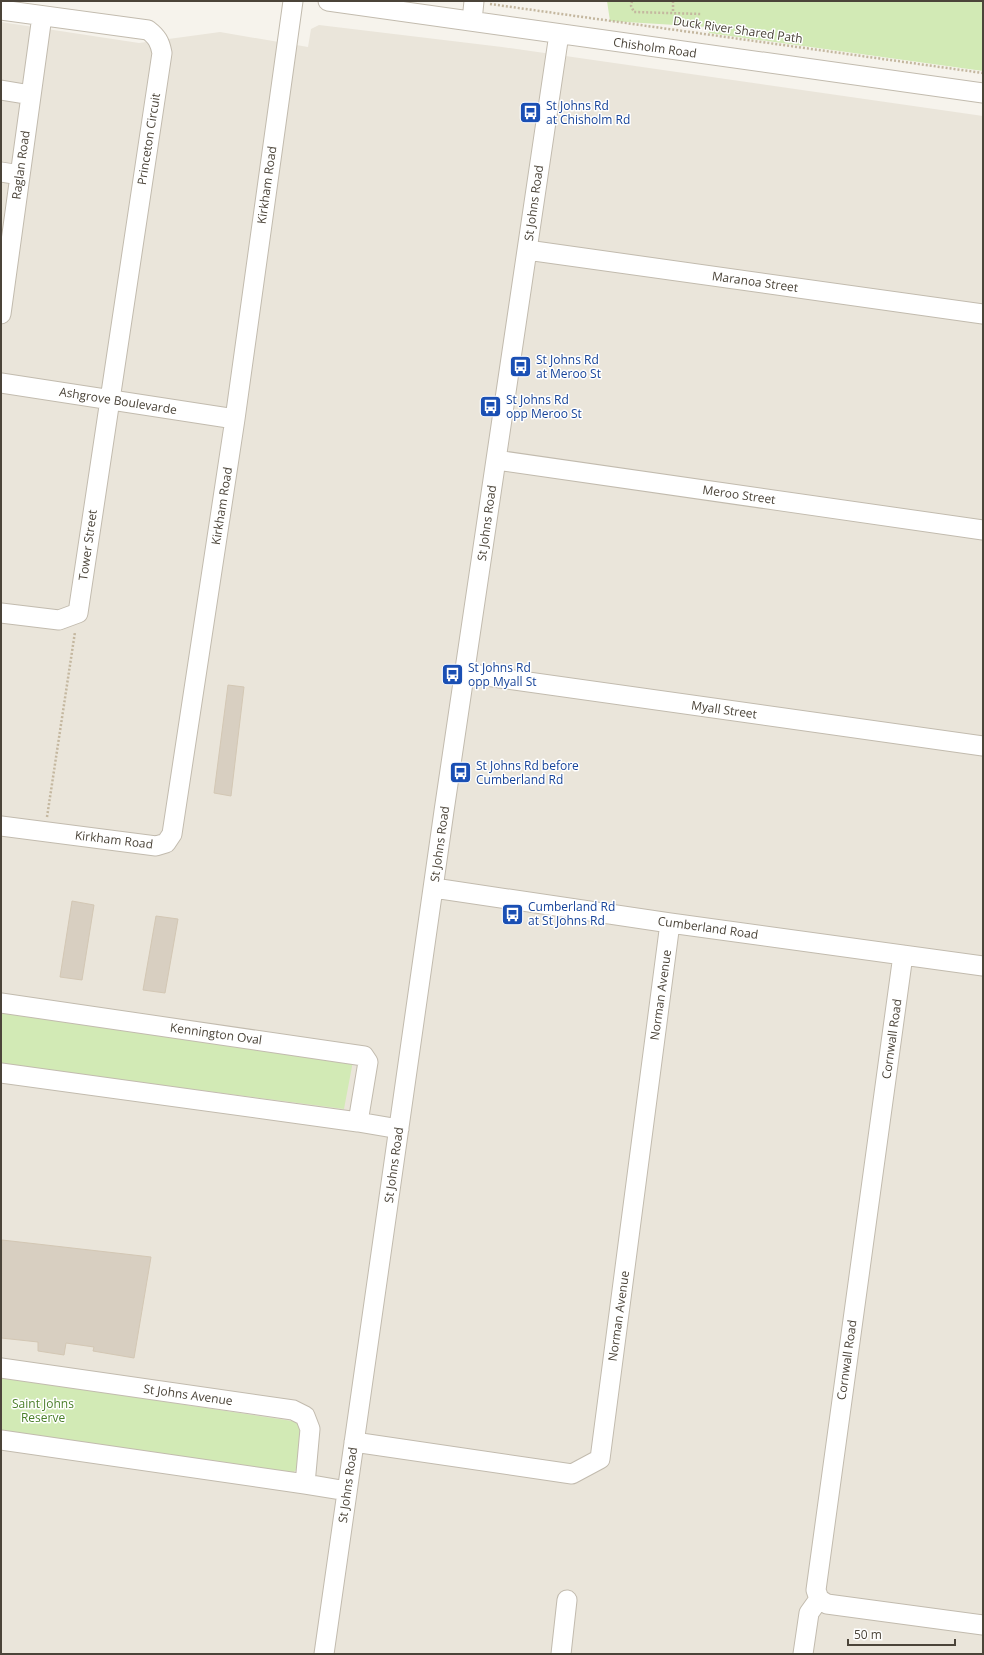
<svg xmlns="http://www.w3.org/2000/svg" width="984" height="1655" viewBox="0 0 984 1655" font-family="'Open Sans',sans-serif">
	<style>
		.residential { fill: #eae5da }
		.green { fill: #d2eab5 }
		.building { fill: #d8cfc1; stroke: #d3c7b4 }
		.lines { fill: none; stroke-linecap: round; stroke-linejoin: round }
		.minor-casing { stroke: #c2bbae; stroke-width: 21 }
		.path { stroke: #c4b79f; stroke-width: 2.5; stroke-dasharray: 2 2; stroke-linecap: butt }
		.minor { stroke: #fff; stroke-width: 19 }
		.labels { text-anchor: middle; stroke-width: 3; stroke-linejoin: round; paint-order: stroke }
		.street-label { font-size: 12px; fill: #4b4439; stroke: #fff }
		.transit-label { font-size: 12px; fill: #164399; stroke: #fff; text-anchor: start }
		.park-label { font-size: 12px; fill: #4a7f2a; stroke: #fff }
	</style>
	<rect width="100%" height="100%" fill="#f6f3ec"/>
	<!-- residential -->
	<path class="residential" d="M1 22 139 43 220 32 308 47 311 29 319 25 502 47 983 116V1654H1Z"/>
	<!-- green -->
	<path class="green" d="M607 1H983V71L709 33 708 27 610 21Z
		M1 1008 353 1061 344 1109 1 1064Z
		M1 1377 299 1422 301 1429 299 1467 291 1475 1 1433Z"/>
	<!-- building -->
	<path class="building" d="M228 685 244 687 231 796 214 793Z
		M72 901 94 905 82 980 60 977Z
		M156 916 178 919 165 993 143 990Z
		M2 1240 151 1257 134 1358 93 1351 94 1347 66 1343 64 1355 38 1351V1342L1 1338Z"/>
	<g class="lines">
		<defs>
			<path id="minor" d="M328 1 983 93
				M1 10 148 30C157 37 160 42 162 53L78 613 59 620 1 613
				M472 21 474 1
				M1 90 31 95
				M1 172 20 175
				M527 250 983 314
				M1 314 42 16
				M1 383 235 419
				M496 460 983 530
				M465 673 983 746
				M1 826 156 846 166 843 172 834 235 419 293 1
				M434 888 670 923 983 966
				M903 955 816 1590 819 1599 827 1604 983 1625
				M1 1003 364 1056 368 1062 358 1122
				M1 1073 358 1122 399 1129
				M1 1368 293 1410 305 1416 310 1429 305 1484
				M1 1440 305 1484 347 1491
				M354 1442 572 1474 600 1459 670 923
				M324 1654 444 811 559 34
				M561 1654 567 1600
				M803 1654 809 1613 819 1599"/>
		</defs>
		<!-- minor casing -->
		<use href="#minor" class="minor-casing"/>
		<!-- path -->
		<path class="path" d="M632 1 631 6 634 12 702 14
			M673 1V13
			M490 4 983 73
			M47 817 75 632"/>
		<!-- minor -->
		<use href="#minor" class="minor"/>
	</g>
	<!-- icons -->
	<defs>
		<symbol id="bus-square" viewBox="-11 -11 22 22"><rect x="-9" y="-9" width="18" height="18" rx="4" fill="#1a4fb4" stroke="#fff"/><path d="M-5-6H5V4H4V6H2V4H-2V6H-4V4H-5ZM-3.5-4V0h7V-4ZM-3.5 1.2v1.5H-2V1.2ZM2 1.2v1.5H3.5V1.2Z" fill="#fff"/></symbol>
	</defs>
	<g fill-rule="evenodd">
		<use href="#bus-square" x="518" y="100" width="25" height="25"/>
		<use href="#bus-square" x="508" y="354" width="25" height="25"/>
		<use href="#bus-square" x="478" y="394" width="25" height="25"/>
		<use href="#bus-square" x="440" y="662" width="25" height="25"/>
		<use href="#bus-square" x="448" y="760" width="25" height="25"/>
		<use href="#bus-square" x="500" y="902" width="25" height="25"/>
	</g>
	<g class="labels">
		<!-- street labels -->
		<g class="street-label">
			<text transform="translate(738 30) rotate(8)" y="4">Duck River Shared Path</text>
			<text transform="translate(655 48) rotate(8)" y="4">Chisholm Road</text>
			<text transform="translate(149 139) rotate(-81)" y="4">Princeton Circuit</text>
			<text transform="translate(21 165) rotate(-82)" y="4">Raglan Road</text>
			<text transform="translate(267 185) rotate(-82)" y="4">Kirkham Road</text>
			<text transform="translate(534 203) rotate(-82)" y="4">St Johns Road</text>
			<text transform="translate(755 282) rotate(8)" y="4">Maranoa Street</text>
			<text transform="translate(118 401) rotate(9)" y="4">Ashgrove Boulevarde</text>
			<text transform="translate(739 495) rotate(8)" y="4">Meroo Street</text>
			<text transform="translate(222 506) rotate(-81)" y="4">Kirkham Road</text>
			<text transform="translate(487 523) rotate(-82)" y="4">St Johns Road</text>
			<text transform="translate(88 545) rotate(-82)" y="4">Tower Street</text>
			<text transform="translate(724 710) rotate(8)" y="4">Myall Street</text>
			<text transform="translate(114 840) rotate(7)" y="4">Kirkham Road</text>
			<text transform="translate(440 844) rotate(-82)" y="4">St Johns Road</text>
			<text transform="translate(708 928) rotate(8)" y="4">Cumberland Road</text>
			<text transform="translate(661 995) rotate(-82)" y="4">Norman Avenue</text>
			<text transform="translate(216 1034) rotate(8)" y="4">Kennington Oval</text>
			<text transform="translate(892 1039) rotate(-82)" y="4">Cornwall Road</text>
			<text transform="translate(394 1165) rotate(-82)" y="4">St Johns Road</text>
			<text transform="translate(619 1316) rotate(-82)" y="4">Norman Avenue</text>
			<text transform="translate(847 1360) rotate(-82)" y="4">Cornwall Road</text>
			<text transform="translate(188 1395) rotate(8)" y="4">St Johns Avenue</text>
			<text transform="translate(348 1485) rotate(-82)" y="4">St Johns Road</text>
		</g>
		<!-- transit labels -->
		<g class="transit-label">
			<text x="546" y="110">St Johns Rd<tspan x="546" dy="14">at Chisholm Rd</tspan></text>
			<text x="536" y="364">St Johns Rd<tspan x="536" dy="14">at Meroo St</tspan></text>
			<text x="506" y="404">St Johns Rd<tspan x="506" dy="14">opp Meroo St</tspan></text>
			<text x="468" y="672">St Johns Rd<tspan x="468" dy="14">opp Myall St</tspan></text>
			<text x="476" y="770">St Johns Rd before<tspan x="476" dy="14">Cumberland Rd</tspan></text>
			<text x="528" y="911">Cumberland Rd<tspan x="528" dy="14">at St Johns Rd</tspan></text>
		</g>
		<!-- park labels -->
		<g class="park-label">
			<text x="43" y="1408">Saint Johns<tspan x="43" dy="14">Reserve</tspan></text>
		</g>
	</g>
	<!-- border -->
	<rect width="984" height="1655" fill="none" stroke="#4b4439" stroke-width="4"/>
	<!-- scale -->
	<path d="M848 1639v6h107v-6" fill="none" stroke="#4b4439" stroke-width="2"/>
	<text x="854" y="1639" font-size="12" fill="#4b4439" stroke="#ffffff" stroke-width="3" paint-order="stroke">50 m</text>
</svg>
